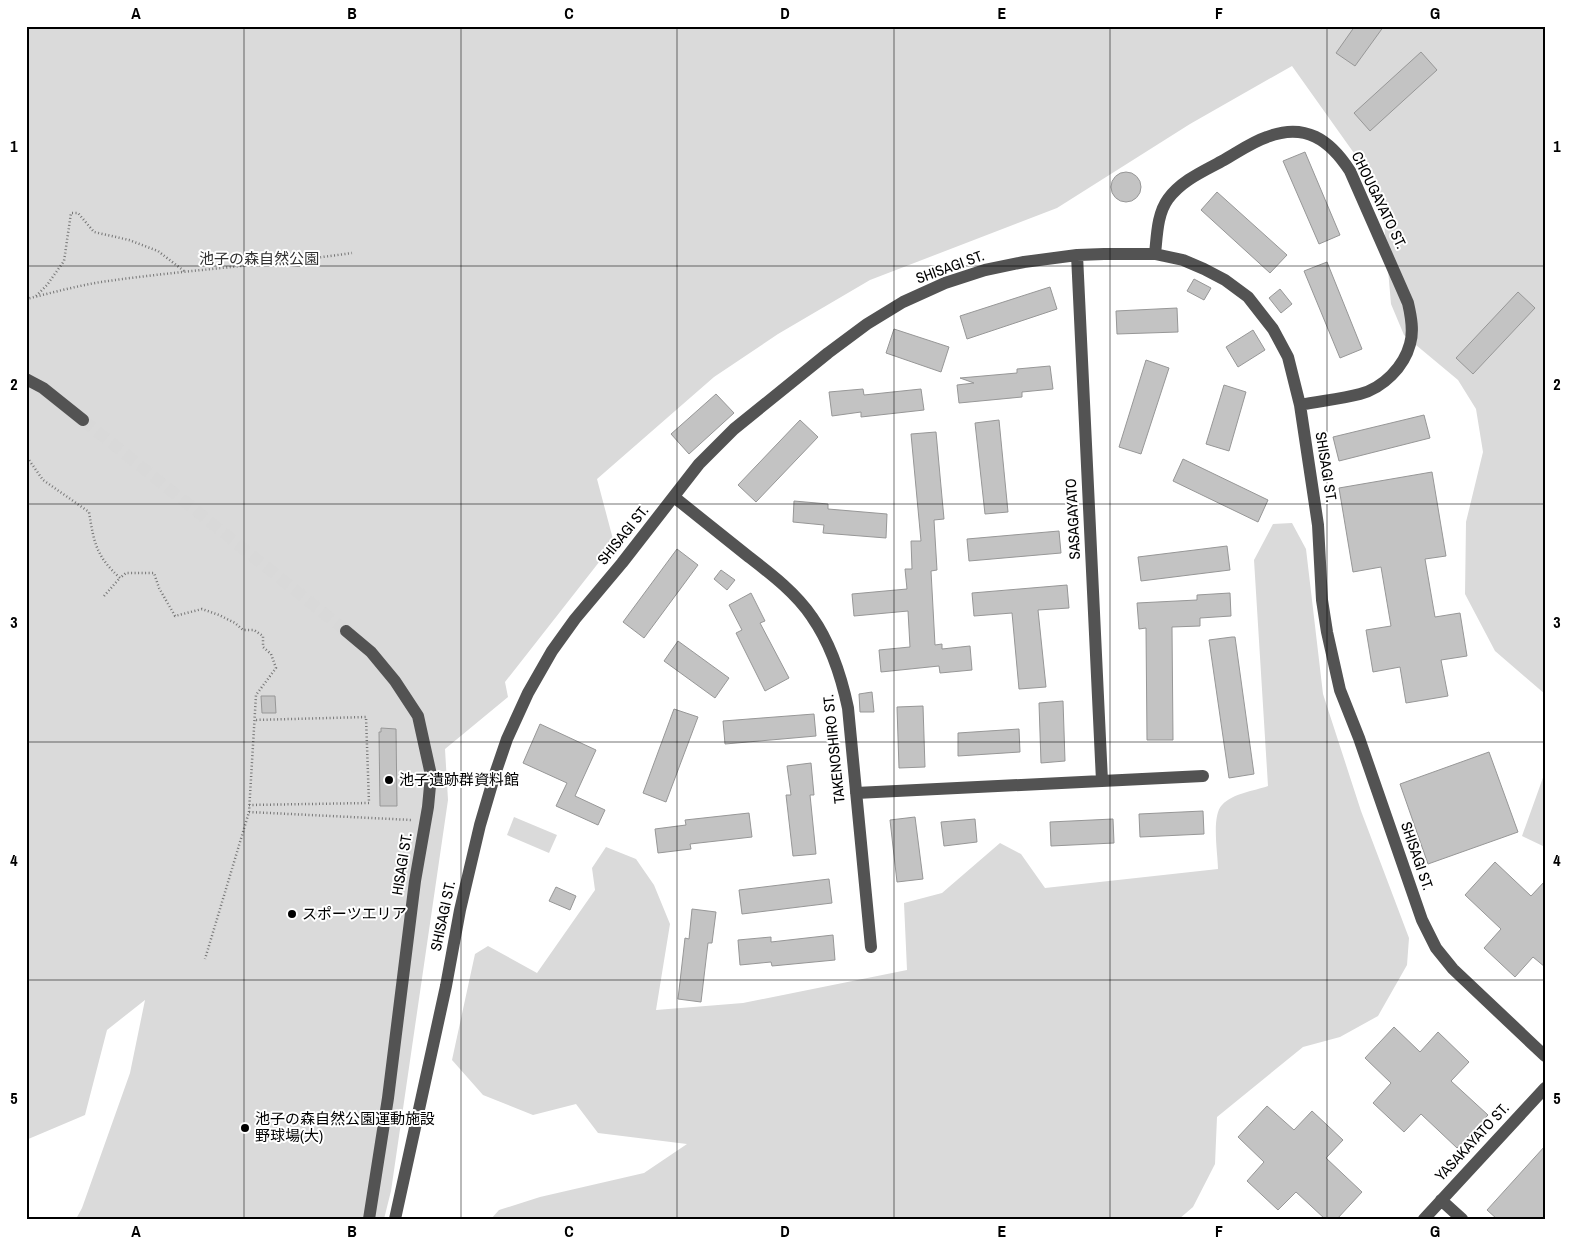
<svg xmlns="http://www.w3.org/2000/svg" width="1571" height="1245" viewBox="0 0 1571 1245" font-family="'Archivo Narrow','Noto Sans JP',sans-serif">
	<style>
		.green { fill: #dadada }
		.building { fill: #c3c3c3; stroke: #979797 }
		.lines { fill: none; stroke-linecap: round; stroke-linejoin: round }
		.minor-tunnel { stroke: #d9d9d9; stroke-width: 12; stroke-dasharray: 12 6; stroke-linecap: butt }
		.path { stroke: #757575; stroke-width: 2.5; stroke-dasharray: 1 2.5; stroke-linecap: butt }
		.minor { stroke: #535353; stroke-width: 12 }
		.grid { fill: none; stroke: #000; stroke-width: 1; stroke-opacity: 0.55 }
		.poi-dot { fill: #000; stroke: #fff; stroke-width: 2 }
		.labels { text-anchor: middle; stroke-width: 4; stroke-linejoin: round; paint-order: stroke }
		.street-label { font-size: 15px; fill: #000; stroke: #fff }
		.park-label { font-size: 15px; fill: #313131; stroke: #fff }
		.poi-label { font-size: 15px; fill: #000; stroke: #fff; text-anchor: start }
		.neatline { fill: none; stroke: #000; stroke-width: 2 }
		.grid-label { font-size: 16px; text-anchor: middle; font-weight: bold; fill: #000 }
	</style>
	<rect width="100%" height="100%" fill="#fff"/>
	<!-- green -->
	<path class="green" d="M26 26H1545V694L1495 651 1465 594 1466 522 1483 452 1476 409 1458 380 1404 335 1391 304 1382 200 1366 170 1292 66 1190 124 1057 208 870 280 778 334 714 377 597 479 614 543 505 682 508 697 445 749 448 800 391 1191 384 1219H76L82 1208 130 1073 145 1000 107 1030 85 1115 26 1140Z
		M1292 523 1306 549 1323 694 1361 811 1409 938 1407 965 1378 1016 1340 1037 1303 1047 1217 1117 1215 1164 1193 1207 1179 1219H491L499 1210 540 1197 644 1173 687 1144 598 1133 576 1104 533 1115 483 1095 452 1060 475 954 488 946 537 973 595 890 592 868 606 847 636 859 654 885 670 924 656 1010 743 1003 907 970 904 903 942 893 1000 843 1021 854 1045 888 1218 869C1218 854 1211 816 1222 805 1233 793 1254 791 1268 786L1254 560 1273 524Z
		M1545 772V847L1522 836Z
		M514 817 557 835 549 853 507 835Z"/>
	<!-- building -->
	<path class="building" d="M1355 26H1384L1355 66 1336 53Z
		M1421 52 1437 70 1370 131 1354 113Z
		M1305 152 1340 235 1319 244 1283 161Z
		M1111 187a15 15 0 1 1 30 0a15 15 0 1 1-30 0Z
		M1217 192 1287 255 1270 273 1201 210Z
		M1327 262 1362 349 1340 358 1304 271Z
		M1194 279 1211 288 1204 300 1187 291Z
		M1050 287 1057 309 967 339 960 316Z
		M1280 289 1292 304 1281 313 1269 298Z
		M1518 292 1535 308 1473 374 1456 358Z
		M1177 308 1178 332 1117 334 1116 311Z
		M894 329 949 347 941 372 886 353Z
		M1253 330 1265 350 1238 367 1226 347Z
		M1146 360 1169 368 1141 454 1119 447Z
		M1050 366 1053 389 1022 392V397L959 403 957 385 974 383 960 378 1017 373V369Z
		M1224 385 1246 392 1229 451 1206 444Z
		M863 389 864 395 921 389 924 410 861 417V412L832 416 829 392Z
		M716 394 734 413 689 454 671 434Z
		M1424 415 1430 438 1339 461 1333 437Z
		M800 420 818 437 756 502 738 485Z
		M999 420 1008 512 985 514 975 423Z
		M936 432 944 519 934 520 937 570 931 571 935 645 942 644V649L970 646 972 670 940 673 939 666 881 672 879 650 910 647 908 611 854 616 852 594 907 589 905 569H912L911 541H921L911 434Z
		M1183 459 1268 500 1258 522 1173 481Z
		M1432 472 1446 556 1425 559 1435 617 1460 613 1467 656 1441 660 1448 696 1406 703 1400 667 1373 672 1366 630 1391 626 1381 567 1353 572 1339 488Z
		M794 501 828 504V509L887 514 886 538 823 533 824 525 793 522Z
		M1059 531 1061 553 969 561 967 539Z
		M1227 546 1230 570 1141 581 1138 557Z
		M677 549 698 565 644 638 623 622Z
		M721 570 735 580 727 590 714 579Z
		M1067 585 1069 608 1038 610 1046 687 1019 689 1012 613 974 616 972 593Z
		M751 593 765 621 760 623 789 678 765 691 736 633 742 630 729 605Z
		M1230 593 1231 616 1200 618V626L1172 627 1173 740H1147L1146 628 1139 629 1137 603 1197 600V595Z
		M1232 637H1235L1254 774 1229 778 1209 640Z
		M678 641 729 678 715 698 664 661Z
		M872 692 874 712H860L859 694Z
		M261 696H275L276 713H262Z
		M1063 701 1065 761 1041 763 1039 703Z
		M923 706 925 767 899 768 897 707Z
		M674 709 698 717 666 802 643 793Z
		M814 714 816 736 725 744 723 721Z
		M540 724 596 750 575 796 605 810 598 825 556 806 567 783 523 763Z
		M381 728 396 729 397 806H380L379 732H381Z
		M1019 729 1020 752 958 756V733Z
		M1489 752 1518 832 1428 864 1400 784Z
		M811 763 814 795H810L816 854 793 856 786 795H791L787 766Z
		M1203 811 1204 834 1140 837 1139 814Z
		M749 813 752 837 690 844 691 849 658 853 655 829 686 825 685 820Z
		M915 817 923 879 897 882 890 820Z
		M975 819 977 842 944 846 941 822Z
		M1113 819 1114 843 1051 846 1050 822Z
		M1495 862 1531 896 1545 881V967L1533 957 1515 977 1484 948 1501 929 1465 895Z
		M829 879 832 903 742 914 739 890Z
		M556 887 576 896 570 910 549 901Z
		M692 909 716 912 712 943H708L701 1002 678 999 685 938 689 939Z
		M833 935 835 960 772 966 771 962 740 965 738 940 771 937V942Z
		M1394 1027 1420 1052 1438 1032 1469 1062 1451 1081 1488 1115 1457 1148 1421 1114 1404 1132 1373 1103 1391 1083 1365 1058Z
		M1267 1106 1294 1130 1312 1111 1343 1140 1326 1158 1362 1192 1337 1219H1325L1296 1192 1278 1210 1247 1181 1264 1162 1238 1137Z
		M1545 1146V1219H1497L1487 1210Z"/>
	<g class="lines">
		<!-- minor-tunnel -->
		<path class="minor-tunnel" d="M83 420 346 631"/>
		<!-- path -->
		<path class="path" d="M36 296 47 285 64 261 71 213H78L94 232 129 240 158 251 184 271
			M26 299C51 293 76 286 101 282 184 270 268 265 352 253
			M26 459 29 460 43 480 89 512C94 543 96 556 120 578L126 573H154L159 588 175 616 202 609 219 615 235 623 243 630H254L263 636V647L271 654 276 668 256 695 249 812 205 959
			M104 596 119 579
			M249 805 369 803 366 717 254 720
			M249 812 412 820"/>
		<!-- minor -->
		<path class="minor" d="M1155 254C1157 236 1157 214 1168 199 1182 180 1204 171 1224 160 1238 152 1252 142 1267 137 1305 122 1330 140 1350 171L1408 303C1411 316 1414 331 1410 344 1404 367 1383 388 1360 394 1341 399 1320 401 1300 405
			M1077 255 1102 781
			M26 379 43 388 83 420
			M674 497C699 517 724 537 749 557 771 574 796 593 812 617 831 644 841 675 848 708L871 947
			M346 631 371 652 395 681 418 716 431 775 428 807 415 881 388 1098 369 1219
			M856 793 1203 776
			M1441 1200 1462 1219
			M395 1219 446 986 460 910 480 825 495 774 507 739 528 693 552 651 575 619 622 563 699 464 734 429 828 353 867 324 903 302 945 283 985 270 1024 262 1077 255 1104 254H1155L1183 260 1204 269 1225 280 1248 297 1273 329 1288 357 1300 405 1318 525 1322 600 1327 632 1340 690 1359 738 1422 920 1436 948 1453 969 1545 1056
			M1424 1219 1545 1088"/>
	</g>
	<!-- grid -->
	<path class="grid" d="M244 26V1219M461 26V1219M677 26V1219M894 26V1219M1110 26V1219M1327 26V1219M26 266H1545M26 504H1545M26 742H1545M26 980H1545"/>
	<!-- markers -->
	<g class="poi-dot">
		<circle cx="389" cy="780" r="5"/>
		<circle cx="292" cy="914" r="5"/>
		<circle cx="245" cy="1128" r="5"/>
	</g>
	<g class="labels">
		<!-- street labels -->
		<g class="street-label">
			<text transform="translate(1379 200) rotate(64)" y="5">CHOUGAYATO ST.</text>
			<text transform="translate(950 267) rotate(-20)" y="5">SHISAGI ST.</text>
			<text transform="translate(1326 467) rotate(81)" y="5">SHISAGI ST.</text>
			<text transform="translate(1073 519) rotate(-93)" y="5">SASAGAYATO</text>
			<text transform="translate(623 535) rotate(-51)" y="5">SHISAGI ST.</text>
			<text transform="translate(834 749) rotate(-96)" y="5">TAKENOSHIRO ST.</text>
			<text transform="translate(1417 856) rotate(71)" y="5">SHISAGI ST.</text>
			<text transform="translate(402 864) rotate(-81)" y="5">HISAGI ST.</text>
			<text transform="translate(443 916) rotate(-78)" y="5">SHISAGI ST.</text>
			<text transform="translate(1472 1142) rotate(-47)" y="5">YASAKAYATO ST.</text>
		</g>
		<!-- park labels -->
		<g class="park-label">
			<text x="259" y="264">池子の森自然公園</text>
		</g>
		<!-- poi labels -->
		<g class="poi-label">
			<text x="399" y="785">池子遺跡群資料館</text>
			<text x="302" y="919">スポーツエリア</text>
			<text x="255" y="1124">池子の森自然公園運動施設<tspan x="255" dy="17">野球場(大)</tspan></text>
		</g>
	</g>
	<!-- border -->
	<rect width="1571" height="1245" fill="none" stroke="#ffffff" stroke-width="55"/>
	<rect x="28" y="28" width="1516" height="1190" class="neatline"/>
	<g class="grid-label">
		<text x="136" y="19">A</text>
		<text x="352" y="19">B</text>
		<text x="569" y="19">C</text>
		<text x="785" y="19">D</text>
		<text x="1002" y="19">E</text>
		<text x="1219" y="19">F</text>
		<text x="1435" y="19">G</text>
		<text x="14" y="152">1</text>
		<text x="1557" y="152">1</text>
		<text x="14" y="390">2</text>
		<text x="1557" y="390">2</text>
		<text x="14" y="628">3</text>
		<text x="1557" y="628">3</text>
		<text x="14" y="866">4</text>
		<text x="1557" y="866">4</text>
		<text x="14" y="1104">5</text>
		<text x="1557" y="1104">5</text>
		<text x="136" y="1237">A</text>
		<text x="352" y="1237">B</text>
		<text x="569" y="1237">C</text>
		<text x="785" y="1237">D</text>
		<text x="1002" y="1237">E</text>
		<text x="1219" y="1237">F</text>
		<text x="1435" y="1237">G</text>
	</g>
</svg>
